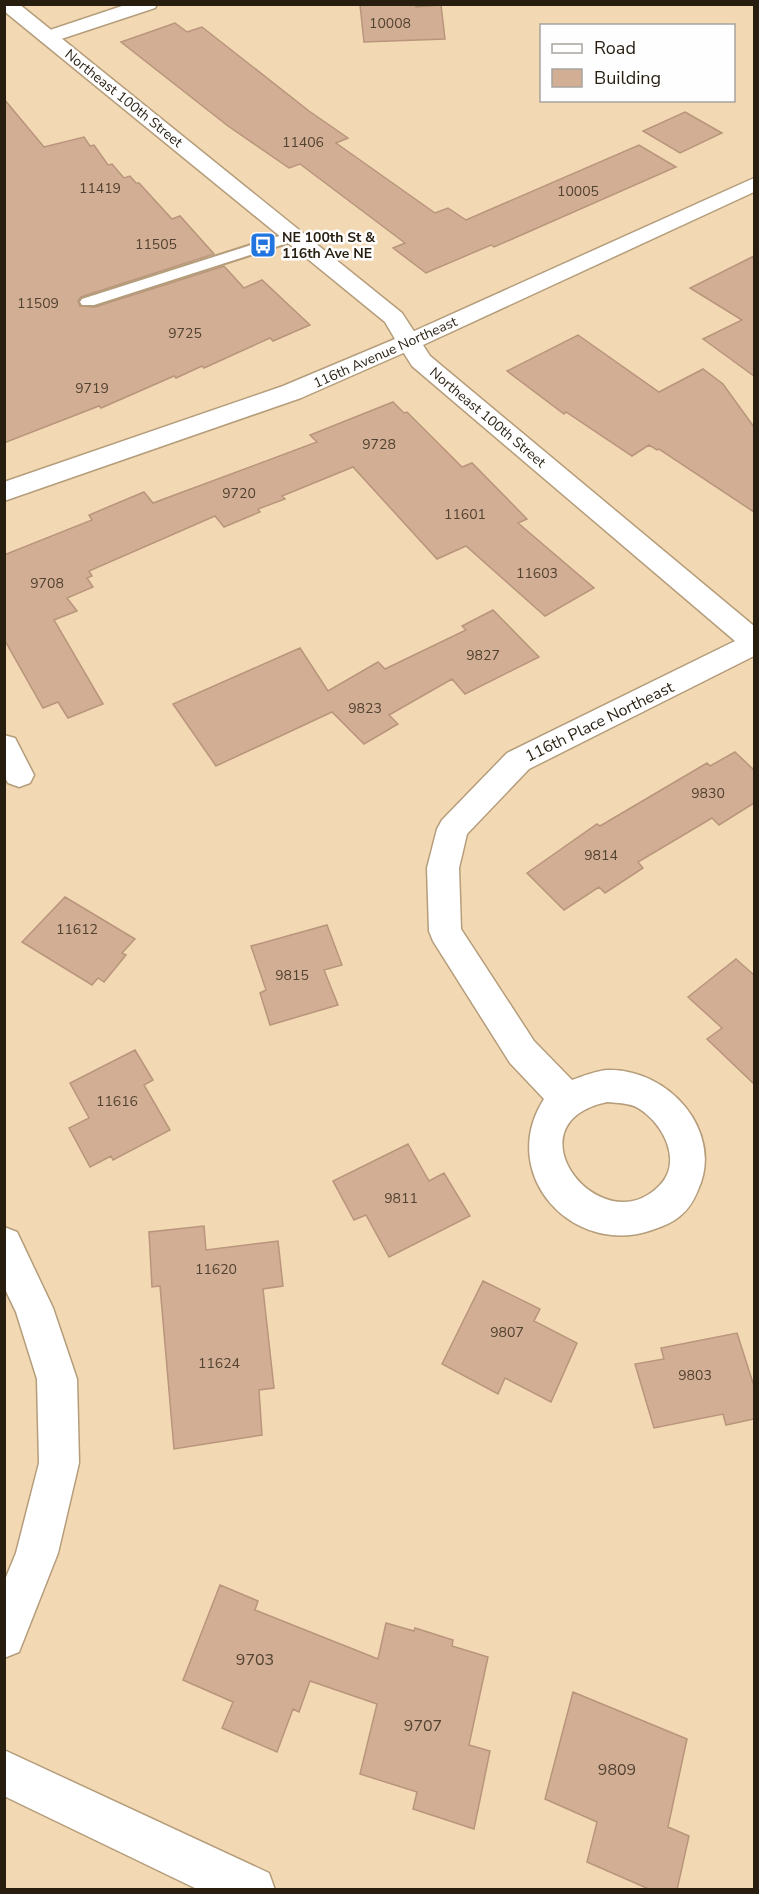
<svg xmlns="http://www.w3.org/2000/svg" width="759" height="1894" viewBox="0 0 759 1894" font-family="'Nunito Sans',sans-serif">
	<style>
		.building { fill: #d2ae94; stroke: #b8957b; stroke-width: 1.5 }
		.lines { fill: none; stroke-linecap: round; stroke-linejoin: round }
		.lane-casing { stroke: #b59d7b; stroke-width: 4 }
		.street-casing { stroke: #b59d7b; stroke-width: 3 }
		.secondary-casing { stroke: #b59d7b; stroke-width: 3 }
		.lane { fill: #fff; fill-rule: evenodd }
		.street { fill: #fff; fill-rule: evenodd }
		.secondary { fill: #fff; fill-rule: evenodd }
		.labels { text-anchor: middle; stroke-width: 5; stroke-linejoin: round; paint-order: stroke }
		.number-label { font-size: 14px; fill: #524231 }
		.far-street-label { font-size: 14px; fill: #271e10; stroke: #fefefe }
		.far-poi-label { font-size: 14px; font-weight: bold; fill: #271e10; stroke: #fefefe; text-anchor: start }
		.street-label { font-size: 16px; fill: #271e10; stroke: #fefefe }
		.near-number-label { font-size: 16px; fill: #524231 }
	</style>
	<rect width="100%" height="100%" fill="#f2d9b4"/>
	<!-- building -->
	<path class="building" d="M416 4V7L441 5 445 39 364 42 360 5Z
		M175 23 187 32 202 27 309 111 348 138 336 143 435 213 448 208 466 220 639 145 676 167 494 247 491 245 426 273 393 248 405 243 300 164 289 168 228 126 121 42Z
		M4 99 44 147 84 137 90 146 94 145 108 165 112 164 124 178 130 176 136 183H139L172 219 180 216 214 254 81 297 78 301 80 306 95 307 224 266 244 288 262 280 310 325 273 341 270 338 204 368 202 366 176 378 174 376 101 408 99 406 4 443Z
		M685 112 722 133 680 153 643 131Z
		M754 256V376L703 339 742 320 690 288Z
		M578 335 659 392 703 369 723 384 754 427V512L659 449 657 450 649 445 632 456 566 412 564 414 507 371Z
		M393 402 404 413 407 412 462 467 472 463 527 519 518 523 594 588 545 616 466 546 437 559 353 467 282 496 285 499 258 509 260 512 224 527 215 516 89 571 92 576 87 578 93 587 67 598 77 611 54 620 103 704 68 718 58 702 43 708 4 639V555L92 520 89 515 144 492 153 503 317 442 310 435Z
		M493 610 539 657 465 694 452 679 389 715 398 724 364 744 332 712 216 766 173 704 300 648 328 691 378 662 385 669 466 630 462 626Z
		M735 752 754 770V803L719 825 712 818 638 862 643 868 605 893 599 887 564 910 527 873 597 824 600 826 707 763 710 766Z
		M65 897 135 939 122 953 126 955 104 982 98 978 92 985 22 942Z
		M327 925 342 965 324 970 338 1005 270 1025 260 993 266 990 251 946Z
		M736 959 754 975V1084L707 1039 722 1028 688 997Z
		M135 1050 153 1080 144 1085 170 1130 113 1160 111 1156 90 1167 69 1128 89 1118 70 1083Z
		M408 1144 429 1181 444 1173 470 1216 389 1257 366 1215 354 1220 333 1181Z
		M204 1226 206 1250 278 1241 283 1286 263 1289 274 1388 259 1390 262 1435 174 1449 160 1286 152 1287 149 1232Z
		M483 1281 540 1309 534 1321 577 1343 551 1402 505 1378 498 1394 442 1364Z
		M737 1333 754 1386V1419L726 1425 723 1414 654 1428 635 1364 664 1359 661 1348Z
		M220 1585 258 1601 255 1610 378 1659 386 1623 414 1631 415 1628 453 1640 452 1646 488 1657 469 1745 490 1751 474 1829 413 1809 417 1792 360 1774 377 1704 310 1681 299 1712 293 1709 277 1752 222 1728 233 1702 183 1680Z
		M573 1692 687 1739 668 1827 689 1836 677 1890H651L587 1862 597 1822 545 1799Z"/>
	<g class="lines">
		<defs>
			<path id="lane" d="M295 231 300 233 303 236 300 239 94 305H82L80 302 82 299Z"/>
			<path id="street" d="M128 4H157L155 8 55 41H41L38 37 41 33Z
				M754 178V192L423 345 430 356 754 626V656L529 769 467 834 459 868 461 929 534 1041 572 1080C583 1076 596 1071 607 1070 668 1068 725 1131 698 1190 694 1200 689 1209 680 1216 672 1223 661 1227 652 1230 573 1258 496 1174 544 1099L510 1063 433 941 429 931 427 868 437 829 442 820 507 753 735 641 412 366 397 342 401 337ZM607 1102C617 1103 630 1103 638 1108 663 1123 683 1161 660 1185 602 1246 505 1124 607 1102Z
				M4 735 15 738 34 775 30 783 19 787 8 783 4 776Z
				M4 1227 17 1232 53 1308 77 1379 79 1463 58 1553 19 1652 4 1658V1582L16 1553 39 1463 37 1379 16 1312 4 1287Z
				M4 1750 269 1873 275 1890H199L4 1796Z"/>
			<path id="secondary" d="M4 4H19L402 313 421 342 417 347 301 398 4 501V482L283 386 395 339 385 322 4 11Z"/>
		</defs>
		<!-- lane casing -->
		<use href="#lane" class="lane-casing"/>
		<!-- street casing -->
		<use href="#street" class="street-casing"/>
		<!-- secondary casing -->
		<use href="#secondary" class="secondary-casing"/>
		<!-- lane -->
		<use href="#lane" class="lane"/>
		<!-- street -->
		<use href="#street" class="street"/>
		<!-- secondary -->
		<use href="#secondary" class="secondary"/>
	</g>
	<!-- icons -->
	<defs>
		<symbol id="bus-square" viewBox="-11 -11 22 22"><rect x="-9" y="-9" width="18" height="18" rx="4" fill="#2275df" stroke="#fefefe"/><path d="M-5-6H5V4H4V6H2V4H-2V6H-4V4H-5ZM-3.5-4V0h7V-4ZM-3.5 1.2v1.5H-2V1.2ZM2 1.2v1.5H3.5V1.2Z" fill="#fff"/></symbol>
	</defs>
	<g fill-rule="evenodd">
		<use href="#bus-square" x="248" y="230" width="30" height="30"/>
	</g>
	<g class="labels">
		<!-- number labels -->
		<g class="number-label">
			<text x="390" y="28">10008</text>
			<text x="303" y="147">11406</text>
			<text x="100" y="193">11419</text>
			<text x="578" y="196">10005</text>
			<text x="156" y="249">11505</text>
			<text x="38" y="308">11509</text>
			<text x="185" y="338">9725</text>
			<text x="92" y="393">9719</text>
			<text x="379" y="449">9728</text>
			<text x="239" y="498">9720</text>
			<text x="465" y="519">11601</text>
			<text x="537" y="578">11603</text>
			<text x="47" y="588">9708</text>
			<text x="483" y="660">9827</text>
			<text x="365" y="713">9823</text>
			<text x="708" y="798">9830</text>
			<text x="601" y="860">9814</text>
			<text x="77" y="934">11612</text>
			<text x="292" y="980">9815</text>
			<text x="117" y="1106">11616</text>
			<text x="401" y="1203">9811</text>
			<text x="216" y="1274">11620</text>
			<text x="507" y="1337">9807</text>
			<text x="219" y="1368">11624</text>
			<text x="695" y="1380">9803</text>
		</g>
		<!-- far-street labels -->
		<g class="far-street-label">
			<text transform="translate(124 98) rotate(39)" y="5">Northeast 100th Street</text>
			<text transform="translate(385 352) rotate(-24)" y="5">116th Avenue Northeast</text>
			<text transform="translate(488 417) rotate(40)" y="5">Northeast 100th Street</text>
		</g>
		<!-- far-poi labels -->
		<g class="far-poi-label">
			<text x="282" y="242">NE 100th St &amp;<tspan x="282" dy="16">116th Ave NE</tspan></text>
		</g>
		<!-- street labels -->
		<g class="street-label">
			<text transform="translate(599 721) rotate(-26)" y="6">116th Place Northeast</text>
		</g>
		<!-- near-number labels -->
		<g class="near-number-label">
			<text x="255" y="1665">9703</text>
			<text x="423" y="1731">9707</text>
			<text x="617" y="1775">9809</text>
		</g>
	</g>
	<!-- border -->
	<rect width="759" height="1894" fill="none" stroke="#271e10" stroke-width="12"/>
	<!-- legend -->
	<rect x="540" y="24" width="195" height="78" fill="#fefefe" stroke="#a8a49f" stroke-width="1.5"/>
	<rect x="552" y="44" width="30" height="9" fill="#ffffff" stroke="#a8a49f" stroke-width="1.5"/>
	<text x="594" y="54" font-size="18" fill="#271e10">Road</text>
	<rect x="552" y="69" width="30" height="18" fill="#d2ae94" stroke="#a8a49f" stroke-width="1.5"/>
	<text x="594" y="84" font-size="18" fill="#271e10">Building</text>
</svg>
